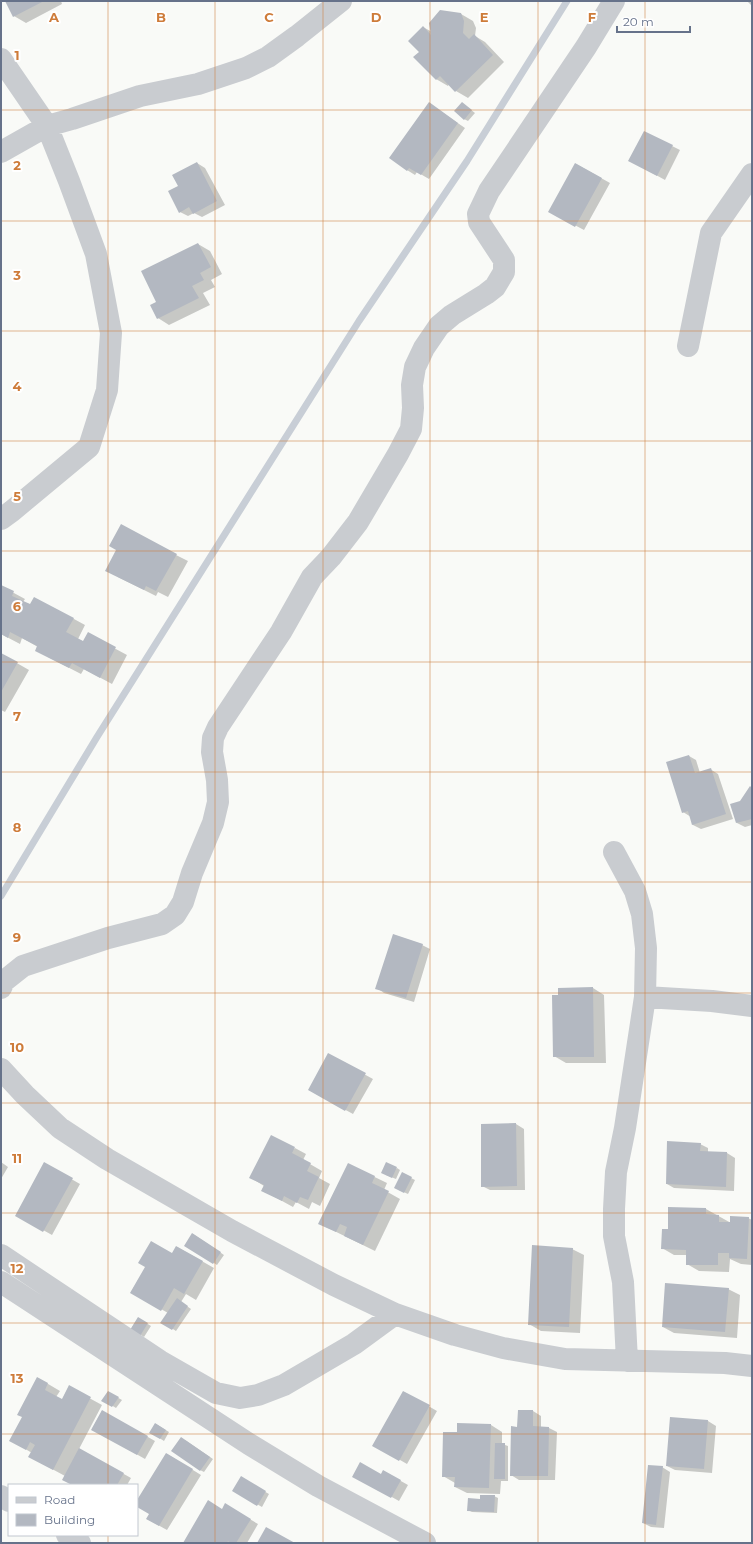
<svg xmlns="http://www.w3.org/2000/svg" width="753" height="1544" viewBox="0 0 753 1544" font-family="Montserrat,sans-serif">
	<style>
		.shadow { fill: #0003 }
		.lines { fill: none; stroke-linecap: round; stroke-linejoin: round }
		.stream { stroke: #c8ced6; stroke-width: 7 }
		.building { fill: #b3b8c1 }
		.minor { stroke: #c9ccd0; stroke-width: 22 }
		.grid { fill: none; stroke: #ce7c3a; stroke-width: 1; stroke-opacity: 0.55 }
		.grid-label { font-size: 13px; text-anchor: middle; font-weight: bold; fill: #ce7c3a; stroke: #fff; stroke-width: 4; stroke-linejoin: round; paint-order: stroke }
	</style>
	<rect width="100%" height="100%" fill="#f9faf7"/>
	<!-- shadow -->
	<path class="shadow" d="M6 1H61L62 4 26 23 14 16Z
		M747 1H752V6Z
		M461 14 473 21 476 28 475 36 485 42 504 62 468 98 456 91 449 84 448 86 436 79 420 52 423 27 432 32Z
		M462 103 475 113 468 121 464 119Z
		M430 104 465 128 429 179 417 172 415 175 407 170Z
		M672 146 680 150 665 180 636 164Z
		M197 163 205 168 225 205 202 217 194 213 188 216 180 212V186Z
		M576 164 610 183 584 230 550 212Z
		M198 244 210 251 222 274 211 280 215 287 203 293 210 305 169 325 158 318 157 302Z
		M176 555 188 561 168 597 158 592 156 596 118 577Z
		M1 586 25 599 23 602 74 619 85 625 78 639 84 642 88 634 127 655 112 684 84 669 81 674 48 657 38 647 22 638 20 644 1 634Z
		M1 654 29 670 5 712 1 710Z
		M689 756 696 760 700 773 710 769 718 774 733 819 701 829 693 825 691 817 683 812Z
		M752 789V825L745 827 737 823 741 802Z
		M422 945 430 949 414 1002 384 993 377 988Z
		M593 988 604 995 606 1063H566L554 1056Z
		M329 1055 373 1079 353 1114 309 1090Z
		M516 1124 524 1129 525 1190H490L482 1186V1125Z
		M700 1144 708 1148V1152L727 1153 735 1158 734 1191 674 1188 667 1184Z
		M295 1148 306 1154 303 1160 322 1171 319 1178 330 1184 320 1206 312 1202 309 1209 296 1202 293 1207 262 1190 264 1186 251 1178Z
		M1 1162 8 1167 1 1179Z
		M45 1164 80 1184 52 1235 16 1215Z
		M348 1164 387 1183 384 1190 400 1199 375 1251 320 1224Z
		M397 1168 400 1170 396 1179 386 1175Z
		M411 1178 415 1180 408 1194 399 1190Z
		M706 1209 731 1223 748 1218 752 1220V1265L741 1264 730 1259 729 1272 699 1271 687 1264V1255H674L662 1248 669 1230Z
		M193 1234 224 1255 217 1265 186 1245Z
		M177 1247 214 1268 196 1300 186 1294 181 1302 191 1309 176 1331 162 1322 168 1313 131 1292 146 1267 172 1254Z
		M572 1249 584 1255 580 1333 541 1331 529 1324Z
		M728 1289 740 1295 737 1338 674 1333 663 1327Z
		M138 1318 151 1326 144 1337 131 1329Z
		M38 1378 60 1391 56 1397 62 1400 69 1387 102 1405 79 1449 131 1478 127 1485H73L65 1476 41 1463 32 1453 22 1447 23 1417Z
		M108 1392 122 1400 116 1408 103 1400Z
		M404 1392 437 1411 407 1464 374 1445Z
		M102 1411 155 1441 145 1459 92 1429Z
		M519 1411H533L541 1416V1428H549L557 1432 555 1480H519L511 1475 518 1428Z
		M671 1418 708 1421 716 1426 712 1473 675 1470 667 1466Z
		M156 1424 169 1432 164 1441 150 1432Z
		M491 1425 502 1432V1444L508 1446V1481H501L500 1494 467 1493 455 1487V1483L443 1476 458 1433Z
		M185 1440 213 1459 204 1472 200 1470Z
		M167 1454 201 1475 167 1530 147 1519 151 1514 137 1505V1502Z
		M662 1467 670 1472 664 1528 651 1527 643 1523Z
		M383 1471 408 1485 399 1501 354 1476 381 1475Z
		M241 1478 269 1494 262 1507 234 1491Z
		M494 1496 498 1498 497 1513 472 1512 468 1510Z
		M226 1505 258 1524 247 1543H184L222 1510Z"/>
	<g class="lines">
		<!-- stream -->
		<path class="stream" d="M1 896 97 737 359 321 467 161 567 1"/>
	</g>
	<!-- building -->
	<path class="building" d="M5 1H44L13 17Z
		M440 10 461 13 464 21 463 33 469 39 474 34 493 55 455 92 440 76 436 80 413 57 419 52 408 41 423 26 431 35 429 23Z
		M429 102 458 123 421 175 409 168 407 171 389 158Z
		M462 102 472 110 464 120 454 111Z
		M644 131 673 145 657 176 628 161Z
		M197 162 217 201 193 214 189 207 179 213 168 191 178 186 172 175Z
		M575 163 602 178 575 227 548 212Z
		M198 243 211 267 200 273 204 280 192 286 199 298 157 319 150 305 156 302 141 271Z
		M121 524 177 554 156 591 146 586 144 590 105 571 116 550 109 546Z
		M1 585 14 591 12 596 30 604 34 597 74 618 66 632 83 641 88 632 116 647 100 678 72 663 69 668 35 651 37 646 10 632 8 638 1 634Z
		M1 653 18 662 1 692Z
		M689 755 695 773 711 768 726 814 692 825 688 811 682 813 666 762Z
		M750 786 752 788V819L736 823 730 804 740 801Z
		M393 934 423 944 406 998 375 989Z
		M593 987 594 1057H553L552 995H558V988Z
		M328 1053 366 1073 345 1111 308 1090Z
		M516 1123 517 1186 481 1187V1124Z
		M271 1135 295 1147 292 1153 311 1163 307 1171 319 1177 308 1200 300 1197 297 1203 284 1196 282 1201 261 1191 264 1185 249 1178Z
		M667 1141 701 1143 700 1151 727 1152 726 1187 666 1184Z
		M44 1162 73 1178 43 1232 15 1216Z
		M386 1162 397 1167 392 1178 381 1173Z
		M348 1163 375 1176 372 1183 389 1191 363 1245 344 1236 347 1227 340 1224 336 1232 318 1224Z
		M402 1172 412 1177 404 1193 394 1188Z
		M668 1207 706 1208V1214L719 1215V1222H730V1216L749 1217 747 1259 729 1258V1253H718V1265H686V1250L661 1249 662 1229H668Z
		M192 1233 221 1252 213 1264 184 1246Z
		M151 1241 172 1253 176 1246 203 1261 184 1294 174 1288 161 1311 130 1293 145 1267 138 1263Z
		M532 1245 573 1248 569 1327 528 1325Z
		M665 1283 729 1288 725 1332 662 1327Z
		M177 1298 188 1306 172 1330 160 1323Z
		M138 1317 148 1323 140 1336 130 1330Z
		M37 1377 48 1383 45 1390 62 1399 69 1385 91 1397 53 1470 28 1457 35 1445 30 1442 26 1450 9 1441 22 1417 17 1415Z
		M108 1391 119 1397 112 1407 101 1401Z
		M403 1391 430 1405 399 1461 372 1446Z
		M102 1410 148 1436 137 1455 91 1430Z
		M518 1410H533V1426L549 1427 548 1476H510L511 1426 517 1427Z
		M670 1417 708 1420 704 1469 666 1466Z
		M155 1423 166 1430 160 1439 149 1433Z
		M457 1423 491 1424 489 1488 454 1487 455 1477H442L443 1432H457Z
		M181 1437 210 1457 200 1471 171 1451Z
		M495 1443H505V1479H494Z
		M79 1448 124 1473 117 1485H72L62 1480Z
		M166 1453 193 1469 159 1526 146 1519 149 1514 137 1507V1500Z
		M360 1462 381 1474 383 1470 401 1480 391 1498 352 1477Z
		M648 1465 663 1466 656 1525 642 1523Z
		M241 1476 266 1491 257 1506 232 1491Z
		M480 1495H495L494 1512 467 1511 468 1498 480 1499Z
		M208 1500 222 1509 225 1503 251 1519 236 1543H230L228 1541 227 1543H183Z
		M266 1527 295 1543H257Z"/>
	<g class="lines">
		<!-- minor -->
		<path class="minor" d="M1 59 47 126 69 181 96 254 111 333 107 390 89 447 12 511 1 519
			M1 152 47 126 72 119 140 96 198 84 246 68 268 57 297 36 341 1
			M688 346 711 233 752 174
			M614 852 635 891 642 914 646 948 645 997 625 1128 616 1172 614 1209V1236L623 1282 627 1361
			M1 988 4 981 23 966 108 938 162 924 175 915 183 902 192 873 213 823 218 802 217 780 212 752 213 738 218 727 281 632 312 577 331 557 358 522 398 454 411 429 413 408 412 385 415 367 424 348 439 326 452 315 486 294 495 287 504 272V260L479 222 478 214 489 191 586 47 614 1
			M645 997 712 1001 752 1006
			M1 1069 25 1095 60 1128 107 1159 232 1231 334 1285 395 1314 455 1335 503 1348 565 1359 725 1363 752 1366
			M1 1255 160 1361 216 1393 240 1398 258 1395 284 1385 354 1344 395 1314
			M1 1282 249 1444 318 1486 425 1543
			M1 1496 9 1501
			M67 1535 80 1543"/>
	</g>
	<!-- grid -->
	<path class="grid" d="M108 1V1485M215 1V1543M323 1V1543M430 1V1543M538 1V1543M645 1V1543M1 110H752M1 221H752M1 331H752M1 441H752M1 551H752M1 662H752M1 772H752M1 882H752M1 993H752M1 1103H752M1 1213H752M1 1323H752M1 1434H752M108 1535V1543"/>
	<g class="grid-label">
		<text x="54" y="22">A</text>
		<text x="161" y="22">B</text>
		<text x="269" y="22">C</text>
		<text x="376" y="22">D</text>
		<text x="484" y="22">E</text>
		<text x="592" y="22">F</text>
		<text x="17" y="60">1</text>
		<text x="17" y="170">2</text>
		<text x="17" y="280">3</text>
		<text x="17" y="391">4</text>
		<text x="17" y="501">5</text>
		<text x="17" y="611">6</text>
		<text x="17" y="721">7</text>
		<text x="17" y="832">8</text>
		<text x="17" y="942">9</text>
		<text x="17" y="1052">10</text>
		<text x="17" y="1163">11</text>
		<text x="17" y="1273">12</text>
		<text x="17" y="1383">13</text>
	</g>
	<!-- border -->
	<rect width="753" height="1544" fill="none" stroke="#66728a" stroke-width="4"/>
	<!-- legend -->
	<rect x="8" y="1484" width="130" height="52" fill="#ffffff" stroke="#c2c7d0"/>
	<rect x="16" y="1497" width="20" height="6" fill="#c9ccd0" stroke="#c2c7d0"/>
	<text x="44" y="1504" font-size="12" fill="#66728a">Road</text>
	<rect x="16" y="1514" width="20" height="12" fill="#b3b8c1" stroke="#c2c7d0"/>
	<text x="44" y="1524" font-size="12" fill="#66728a">Building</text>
	<!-- scale -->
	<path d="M617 26v6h73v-6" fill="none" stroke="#66728a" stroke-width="2"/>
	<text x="623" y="26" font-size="12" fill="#66728a" stroke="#ffffff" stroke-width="3" paint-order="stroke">20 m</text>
</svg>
